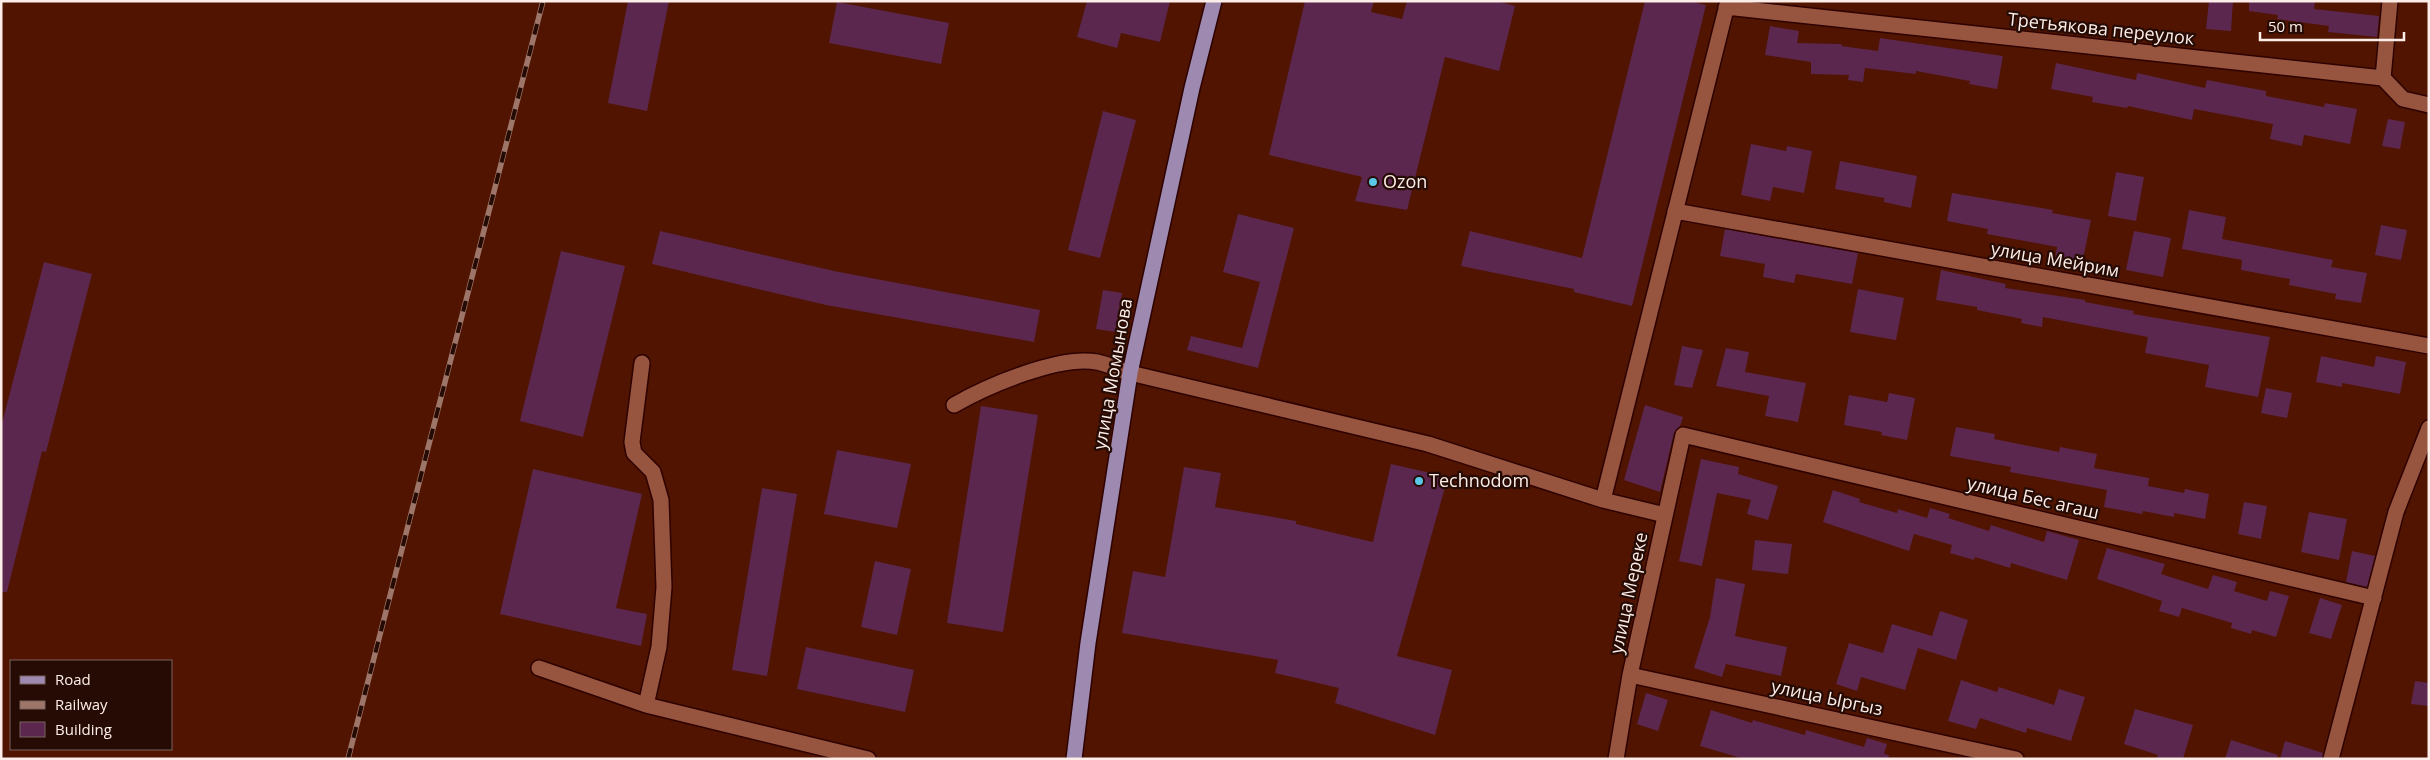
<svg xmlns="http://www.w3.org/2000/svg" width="2430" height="760" viewBox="0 0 2430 760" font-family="'Open Sans',sans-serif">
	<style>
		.building { fill: #5c274e }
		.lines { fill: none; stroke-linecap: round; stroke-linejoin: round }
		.minor-casing { stroke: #2e0200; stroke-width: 18 }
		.major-casing { stroke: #2e0200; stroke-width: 18 }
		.minor { stroke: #97543f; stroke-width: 15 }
		.major { stroke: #9e89b0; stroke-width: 15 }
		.rail-casing { stroke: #9e7669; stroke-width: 5.5 }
		.rail { stroke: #250b04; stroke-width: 4; stroke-dasharray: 11; stroke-linecap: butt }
		.poi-dot { fill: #5ac8e6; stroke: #250b04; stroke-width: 2 }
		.labels { text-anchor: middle; stroke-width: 4.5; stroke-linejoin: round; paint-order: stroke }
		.street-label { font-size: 18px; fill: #fdede8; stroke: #250b04 }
		.poi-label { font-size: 18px; fill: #fdede8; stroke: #250b04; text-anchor: start }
	</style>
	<rect width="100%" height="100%" fill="#501400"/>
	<!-- building -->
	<path class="building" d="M628 1H669L647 111 608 103Z
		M1087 1H1170L1160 42 1121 33 1117 48 1077 37Z
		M1305 1H1374L1371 12 1402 19 1407 1H1497L1515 6 1499 71 1445 57 1407 210 1355 201 1362 177 1269 155Z
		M1645 1H1689L1706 5 1632 306 1574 292V289L1461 266 1470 231 1582 258Z
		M2209 1H2233L2231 31 2206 29Z
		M2249 1H2315L2314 9 2379 16 2377 37 2328 32 2329 26 2277 19 2278 15 2249 11Z
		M837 2 949 23 941 64 829 43Z
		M1770 26 1799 31 1797 43 1842 44 1841 46 1878 51 1880 38 2003 56 1997 89 1969 84 1970 81 1916 71V74L1865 68 1863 82 1848 80 1849 75 1811 74V62L1765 55Z
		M2056 63 2136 80 2137 73 2205 88 2207 80 2266 91V96L2324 107 2325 103 2357 109 2350 144 2304 135 2302 146 2270 139 2273 124 2194 109 2192 120 2128 106 2127 108 2092 102 2093 97 2051 89Z
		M1103 111 1136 120 1100 258 1068 250Z
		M2388 119 2405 122 2400 149 2382 146Z
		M1751 144 1786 151 1787 146 1812 151 1804 193 1773 187 1770 201 1741 195Z
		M1840 161 1917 176 1911 208 1884 202V198L1835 189Z
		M2116 172 2144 177 2136 221 2108 216Z
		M1952 193 2036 207 2053 210 2052 213 2091 220 2082 264 2055 259 2057 247 1987 234 1988 229 1947 221Z
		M2189 210 2226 217 2222 239 2333 260 2331 267 2367 273 2361 303 2335 299 2336 294 2289 285 2290 279 2241 270 2242 260 2182 249Z
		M1238 214 1294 228 1258 368 1187 350 1191 336 1242 348 1260 282 1223 272Z
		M2381 225 2407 230 2401 260 2375 255Z
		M1725 229 1858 253 1852 284 1796 274 1794 283 1763 277 1765 264 1720 256Z
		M660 231 834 271 1040 310 1034 342 826 305 652 264Z
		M2134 231 2171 238 2163 277 2126 270Z
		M561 251 625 266 583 437 520 421Z
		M44 262 92 274 46 452 42 451 7 592H1V427Z
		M1941 270 2006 284 2005 288 2085 300V302L2134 311 2133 314 2270 337 2258 397 2205 387 2209 365 2145 353 2148 337 2043 317 2042 327 2021 323 2022 319 1977 310V307L1936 300Z
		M1858 289 1904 298 1896 340 1850 332Z
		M1103 290 1122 293 1115 332 1096 329Z
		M1682 346 1703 350 1692 388 1674 385Z
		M1726 348 1749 352 1745 372 1806 383 1798 422 1765 416 1769 396 1716 386Z
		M2321 356 2374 367 2376 356 2406 362 2400 394 2342 383V387L2316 382Z
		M2266 388 2292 393 2287 418 2261 413Z
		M1889 393 1915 398 1907 440 1881 435 1882 432 1844 425 1849 395 1887 402Z
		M1645 405 1683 417 1680 426 1674 433 1660 492 1624 480Z
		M981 406 1038 415 1003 632 947 623Z
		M1956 427 1995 434 1994 439 2059 452 2060 447 2097 454 2094 468 2149 478 2148 486 2184 493 2185 489 2209 494 2205 519 2174 513V517L2143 511 2142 514 2104 507 2107 490 2010 472 2011 467 1950 456Z
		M837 450 911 464 897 528 824 514Z
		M1701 459 1739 467 1738 474 1778 486 1768 520 1747 514 1751 500 1717 493 1702 566 1679 561Z
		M1391 464 1448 477 1397 656 1452 670 1435 735 1335 703 1339 688 1275 673 1278 660 1122 633 1133 571 1165 577 1184 467 1221 473 1215 507 1296 521V524L1373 542Z
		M533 469 642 494 616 608 647 614 641 646 500 614Z
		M762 488 797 494 767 676 732 670Z
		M1833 490 1860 499 1859 502 1897 513 1898 509 1927 518 1930 508 1950 514 1948 518 1989 531 1991 525 2044 542 2047 531 2079 540 2067 580 2011 563 2010 568 1975 557 1974 560 1950 553 1952 545 1914 534 1909 551 1823 522Z
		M2244 502 2267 506 2261 539 2238 534Z
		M2309 512 2347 519 2339 560 2301 552Z
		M1755 540 1792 544 1788 574 1752 570Z
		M2107 548 2165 564 2161 574 2208 589 2213 575 2237 582 2234 591 2267 601 2270 591 2289 596 2276 637 2252 630 2251 634 2231 628 2232 623 2182 608 2179 617 2159 611 2162 601 2097 579Z
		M2352 551 2375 556 2367 587 2346 582Z
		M875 561 911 569 897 635 861 627Z
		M1716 578 1745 584 1735 636 1787 647 1781 676 1726 664 1722 677 1694 668 1710 617Z
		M2320 598 2342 605 2331 639 2309 633Z
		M1940 611 1968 620 1956 660 1918 648 1905 690 1861 677 1857 691 1836 684 1849 643 1883 653 1892 624 1932 636Z
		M806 647 914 670 905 712 797 689Z
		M1961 680 1997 692 1999 687 2054 705 2059 689 2085 697 2071 741 2027 728 2026 733 1980 718 1976 729 1948 721Z
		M2415 681 2429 683V706L2411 704Z
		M1646 693 1668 700 1658 731 1637 724Z
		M2135 709 2193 725 2183 759H2156L2158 755 2124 744Z
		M1711 710 1752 723 1753 720 1805 735 1806 730 1864 747 1867 738 1887 744 1884 754 1889 755 1888 759H1744L1700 746Z
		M2231 740 2278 755 2277 759H2225Z
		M2285 741 2323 753 2322 759H2280Z"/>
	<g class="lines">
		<defs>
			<path id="minor" d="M2390 1 2383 78 2403 99 2429 105
				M1726 7 2383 78
				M1675 211 2429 346
				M642 363 632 442 634 453 653 472 661 500 664 587 659 647 646 705
				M954 405C987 386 1059 355 1097 362 1108 364 1119 370 1130 373L1428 444 1603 500 1665 515
				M1603 500 1728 1
				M539 668 646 705 868 759
				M1630 675 2016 759
				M1616 759 1630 675 1683 435 2374 598
				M2331 759 2396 512 2429 428"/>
			<path id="major" d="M1074 759 1088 643 1130 373 1192 88 1214 1"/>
		</defs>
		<!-- minor casing -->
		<use href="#minor" class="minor-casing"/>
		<!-- major casing -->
		<use href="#major" class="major-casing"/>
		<!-- minor -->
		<use href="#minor" class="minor"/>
		<!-- major -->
		<use href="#major" class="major"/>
		<defs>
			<path id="rail" d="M348 759 543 1"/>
		</defs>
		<!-- rail casing -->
		<use href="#rail" class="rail-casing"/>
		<!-- rail -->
		<use href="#rail" class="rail"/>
	</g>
	<!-- markers -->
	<g class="poi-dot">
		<circle cx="1373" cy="182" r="5"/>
		<circle cx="1419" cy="481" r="5"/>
	</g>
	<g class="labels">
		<!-- street labels -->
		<g class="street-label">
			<text transform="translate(2101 29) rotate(6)" y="6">Третьякова переулок</text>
			<text transform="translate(2055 260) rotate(10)" y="6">улица Мейрим</text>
			<text transform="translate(1113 374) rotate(-80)" y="6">улица Момынова</text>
			<text transform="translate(2033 498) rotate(13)" y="6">улица Бес агаш</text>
			<text transform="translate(1629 593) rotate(-78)" y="6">улица Мереке</text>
			<text transform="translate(1827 698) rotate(12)" y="6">улица Ыргыз</text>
		</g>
		<!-- poi labels -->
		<g class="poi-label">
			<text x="1383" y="188">Ozon</text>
			<text x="1429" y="487">Technodom</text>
		</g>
	</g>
	<!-- border -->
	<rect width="2430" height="760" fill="none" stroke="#fdede8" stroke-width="5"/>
	<!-- legend -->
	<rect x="10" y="660" width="162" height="90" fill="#250b04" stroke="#7b655f"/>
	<rect x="20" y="676" width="25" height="8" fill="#9e89b0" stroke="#7b655f"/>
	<text x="55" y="685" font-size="15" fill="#fdede8">Road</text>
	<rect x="20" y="701" width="25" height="8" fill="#9e7669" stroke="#7b655f"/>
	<text x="55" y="710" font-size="15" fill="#fdede8">Railway</text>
	<rect x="20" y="722" width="25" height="15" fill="#5c274e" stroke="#7b655f"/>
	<text x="55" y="735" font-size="15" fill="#fdede8">Building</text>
	<!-- scale -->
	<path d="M2260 32v8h144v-8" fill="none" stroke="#fdede8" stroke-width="2.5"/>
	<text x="2268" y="32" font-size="15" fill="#fdede8" stroke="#250b04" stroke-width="4" paint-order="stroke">50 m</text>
</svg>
